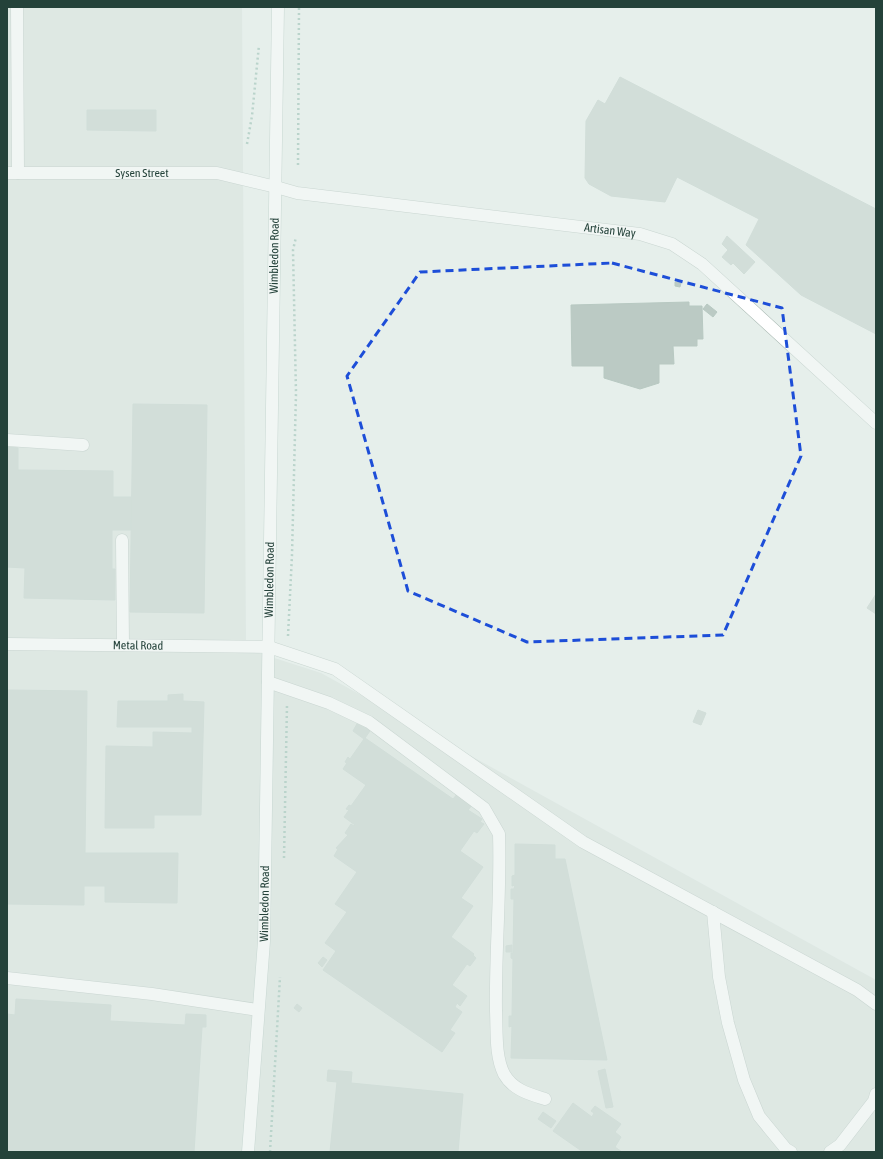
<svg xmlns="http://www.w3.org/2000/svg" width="883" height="1159" viewBox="0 0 883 1159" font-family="'Asap Condensed',sans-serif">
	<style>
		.built { fill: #d4dfda }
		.building { fill: #bbcac4; stroke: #b8c9c2 }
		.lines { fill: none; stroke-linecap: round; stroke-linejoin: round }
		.lane-casing { stroke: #a8b8b2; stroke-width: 13 }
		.street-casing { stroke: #a8b8b2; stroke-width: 13 }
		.secondary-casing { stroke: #a4bbb3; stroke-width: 13 }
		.path { stroke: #86b3a5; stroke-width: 2.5; stroke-dasharray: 2 3; stroke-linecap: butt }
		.lane { stroke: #fff; stroke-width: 12 }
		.street { stroke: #fff; stroke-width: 12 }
		.secondary { stroke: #fff; stroke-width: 12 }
		.marked { fill: none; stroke: #1d4ed8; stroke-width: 3; stroke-dasharray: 8 5; stroke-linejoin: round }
		.labels { text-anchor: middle; stroke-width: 3; stroke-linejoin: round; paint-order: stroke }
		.street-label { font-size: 12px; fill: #24423a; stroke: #f7fbf9 }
	</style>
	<rect width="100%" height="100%" fill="#e6efeb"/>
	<!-- built -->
	<path class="built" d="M7 7H242L246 649 321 673 876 980V1152H7Z"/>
	<!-- building -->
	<path class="building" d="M620 77 876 209V334L801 295 746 245 759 219 677 177 665 202 611 196 589 184 585 178 586 121 598 100 605 104Z
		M87 110H156V131L87 130Z
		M727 236 755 262 744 274 733 263 731 265 722 257 728 250 722 244Z
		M675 282 681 283 680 287 675 286Z
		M689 302V306H702L703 339H697V346H673L674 364H659V383L640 389 604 378V366H572L571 305Z
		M707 304 717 312 713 317 703 309Z
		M133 404 207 405 204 613 130 612Z
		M7 447 18 448V470L113 471V497H131V530H112V569H115V600L24 598 25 568 7 567Z
		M876 594V614L867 608Z
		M7 690 87 691 85 853H178L177 903 105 902V886H84V905L7 904Z
		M183 694V701L204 702 201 815H154V828H105L106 746 153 747V732L192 733V727H117L118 701H168V695Z
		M698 710 706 713 701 725 693 722Z
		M358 722 370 731 365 738 453 799 458 793 473 804 468 810 482 819 480 822 484 824 477 833 474 831 460 851 483 867 461 898 473 906 451 937 474 954 473 955 476 958 470 966 467 964 452 985 467 996 460 1006 457 1003 455 1007 462 1012 450 1030 455 1033 442 1052 323 970 336 951 325 943 347 912 335 904 357 872 334 856 338 849 336 848 348 835 345 833 351 824 354 826 355 825 344 817 349 810 346 809 349 805 351 806 366 785 343 769 347 763 345 762 348 757 350 759 364 739 353 731Z
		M515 844 555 845V859H565L607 1060 511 1058 512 1026 509 1027V1016H512L513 959 511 958V953H513L514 899H511V889H514L515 885 512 886V876L515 875Z
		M512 945V952H506V946Z
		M323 957 327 960 322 967 318 963Z
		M16 999 111 1005 110 1021 185 1025 186 1014 206 1015V1027H202L194 1152H7V1014L15 1015Z
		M297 1004 302 1008 299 1012 294 1008Z
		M605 1069 613 1107 606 1108 598 1071Z
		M328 1070 352 1072 351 1083 463 1094 458 1152H330L337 1082 327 1081Z
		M573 1103 592 1117 594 1113 591 1111 595 1106 621 1124 615 1132 621 1137 615 1147 622 1152H583L553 1131Z
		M543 1112 556 1121 551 1128 538 1119Z"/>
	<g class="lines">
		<defs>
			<g id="lane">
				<path d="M17 7 18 173"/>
				<path id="s1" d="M276 187 297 193 640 234 672 244 702 264 876 423"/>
				<path d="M7 440 83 445"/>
				<path d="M122 540 123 645"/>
				<path d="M269 647 335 669 583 842 857 990 876 1004"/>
				<path d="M268 682 329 703 369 722 484 808 499 834C501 893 495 952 496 1011 497 1032 495 1056 504 1074 513 1090 529 1094 545 1099"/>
				<path d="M713 912 719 977 728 1023 744 1080 759 1116 786 1149 791 1152"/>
				<path d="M7 978 152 994 258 1010"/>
				<path d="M830 1152 840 1145 874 1101 876 1094"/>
			</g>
			<g id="street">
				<path id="s2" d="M7 173H217L276 187"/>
				<path id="s3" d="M7 644 269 647"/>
			</g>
			<g id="secondary">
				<path id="s4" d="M248 1152 264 941 278 7"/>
			</g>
		</defs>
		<!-- lane casing -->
		<use href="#lane" class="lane-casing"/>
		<!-- street casing -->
		<use href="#street" class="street-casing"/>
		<!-- secondary casing -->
		<use href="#secondary" class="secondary-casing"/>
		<!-- path -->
		<path class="path" d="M247 144 252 116 259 45
			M298 165 299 7
			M288 636 292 555 296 393 293 250 296 237
			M284 858 287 705
			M270 1152 280 977"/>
		<!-- lane -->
		<use href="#lane" class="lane"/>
		<!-- street -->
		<use href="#street" class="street"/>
		<!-- secondary -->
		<use href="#secondary" class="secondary"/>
	</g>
	<!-- marked area -->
	<path d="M0 0H883V1159H0ZM612 263 782 308 801 456 723 635 527 642 408 591 347 376 420 272Z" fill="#e6efeb" fill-opacity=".55" fill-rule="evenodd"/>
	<path class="marked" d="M612 263 782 308 801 456 723 635 527 642 408 591 347 376 420 272Z"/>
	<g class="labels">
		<!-- street labels -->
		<g class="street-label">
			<text dy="4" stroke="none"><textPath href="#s2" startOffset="135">Sysen Street</textPath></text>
			<text dy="4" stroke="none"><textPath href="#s1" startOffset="337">Artisan Way</textPath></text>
			<text dy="4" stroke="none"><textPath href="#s4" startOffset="897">Wimbledon Road</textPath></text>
			<text dy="4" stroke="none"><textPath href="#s4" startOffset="573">Wimbledon Road</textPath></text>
			<text dy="4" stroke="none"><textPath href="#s3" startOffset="131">Metal Road</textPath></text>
			<text dy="4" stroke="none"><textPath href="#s4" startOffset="249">Wimbledon Road</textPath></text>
		</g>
	</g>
	<!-- border -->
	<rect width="883" height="1159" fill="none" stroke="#24423a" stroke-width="16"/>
</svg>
